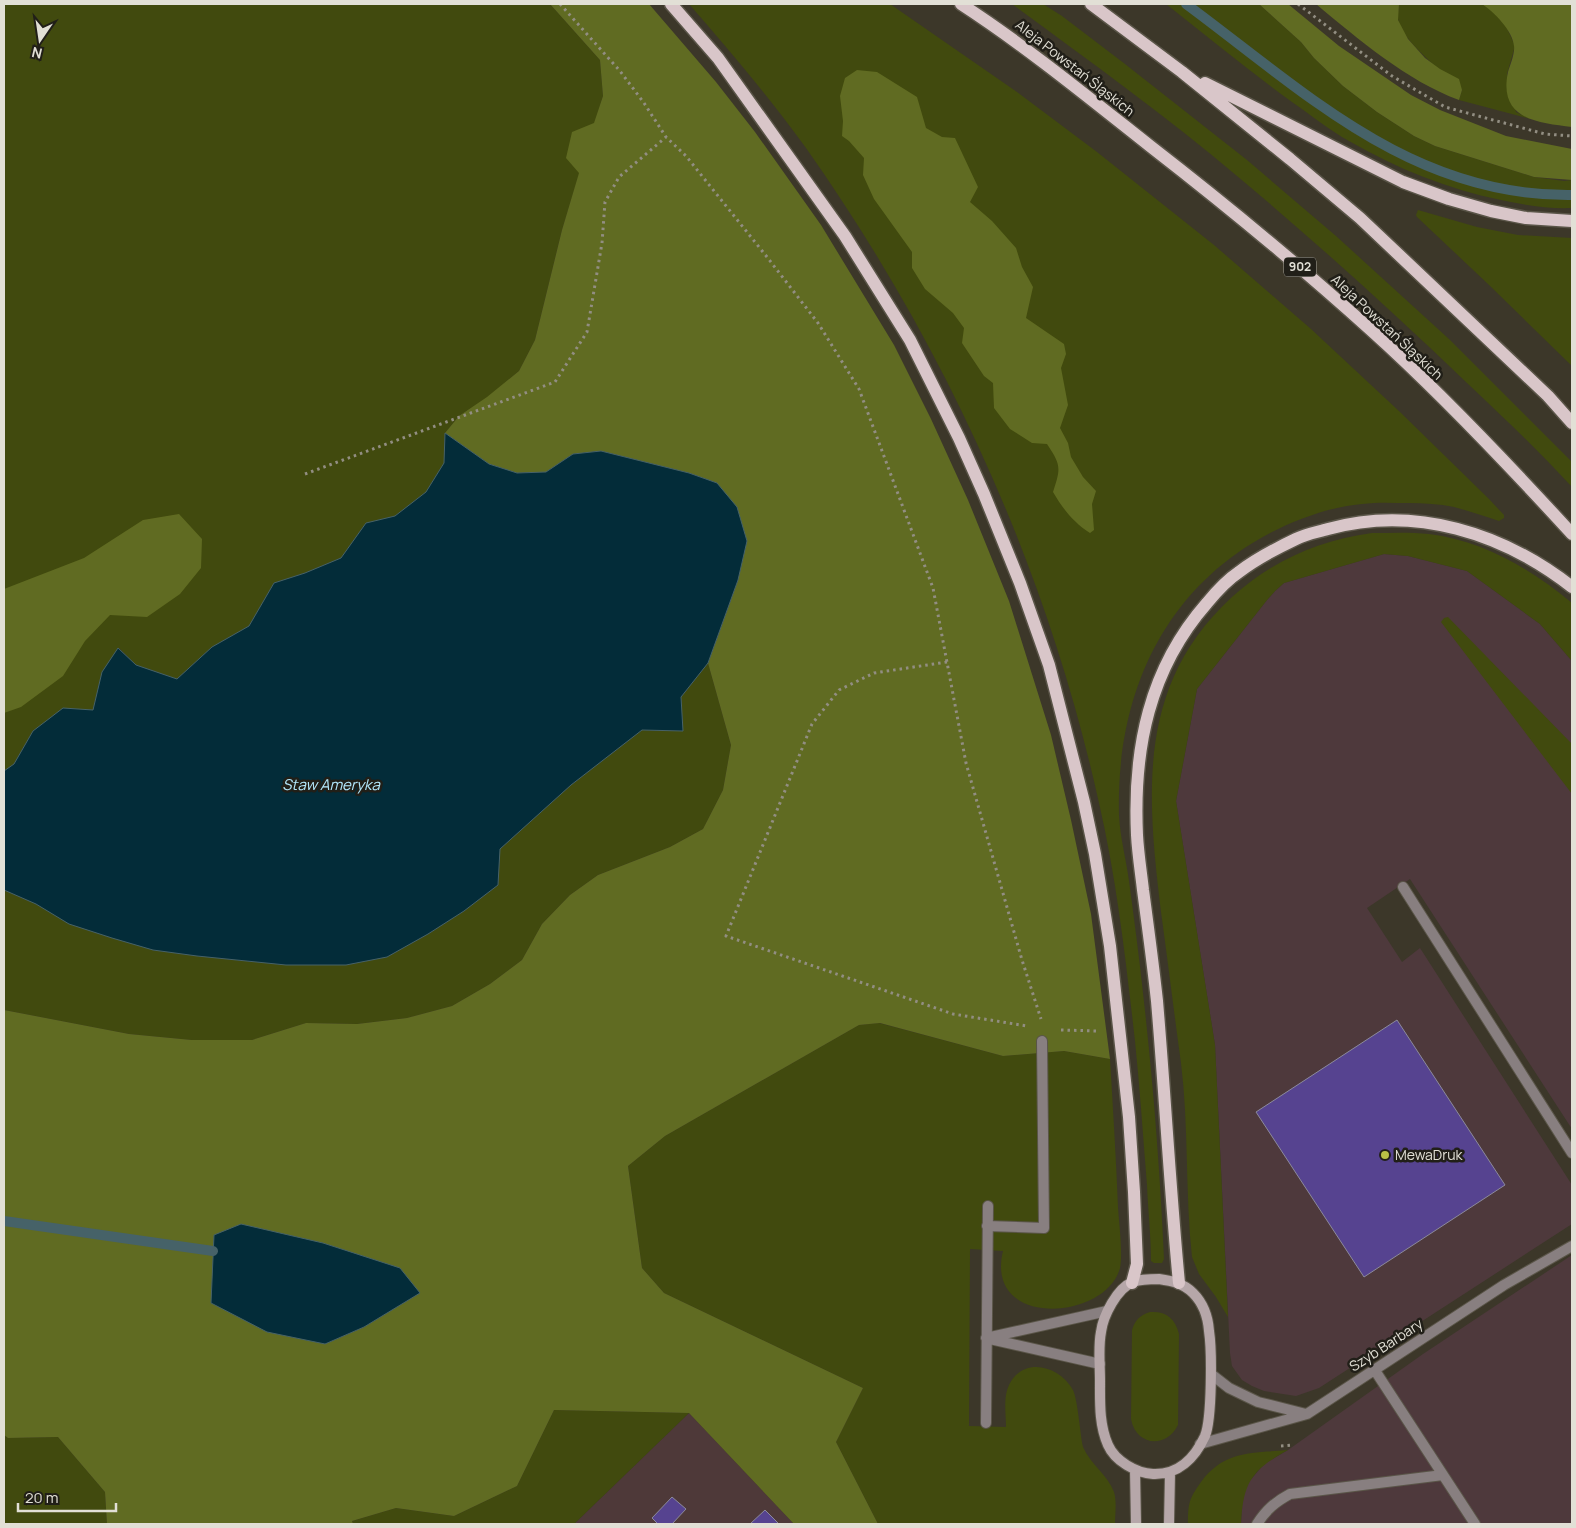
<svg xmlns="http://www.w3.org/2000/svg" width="1576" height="1528" viewBox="0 0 1576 1528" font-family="Manrope,sans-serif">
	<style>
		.commercial { fill: #4e393c }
		.industrial { fill: #4e3939 }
		.green { fill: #414a0e }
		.forest { fill: #606b22; fill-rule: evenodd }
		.water { fill: #032c39; stroke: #466268 }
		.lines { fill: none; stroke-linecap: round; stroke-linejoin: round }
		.stream { stroke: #466268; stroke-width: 10 }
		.building { fill: #564390; stroke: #8c8a9b }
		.service-casing { stroke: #5a5548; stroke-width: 12 }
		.secondary-casing { stroke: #5a5548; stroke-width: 12 }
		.primary-casing { stroke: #5a5548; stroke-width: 15 }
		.path { stroke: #928e82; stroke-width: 3; stroke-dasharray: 2.5 4; stroke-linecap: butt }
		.service { stroke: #887f80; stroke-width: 10 }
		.secondary { stroke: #b6a7a9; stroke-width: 10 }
		.primary { stroke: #d9c6c9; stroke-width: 12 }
		.poi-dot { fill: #b9c046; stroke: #211f18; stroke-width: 2 }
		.labels { text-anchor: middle; stroke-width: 5; stroke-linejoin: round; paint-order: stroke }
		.shield { fill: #211f18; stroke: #a8a69d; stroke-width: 1 }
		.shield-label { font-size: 12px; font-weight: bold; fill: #e2e0d6 }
		.street-label { font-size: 14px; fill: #e2e0d6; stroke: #211f18 }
		.poi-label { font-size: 14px; fill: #e2e0d6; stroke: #211f18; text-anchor: start }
		.water-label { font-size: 15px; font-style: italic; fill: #b3e8fc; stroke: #211f18 }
	</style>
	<rect width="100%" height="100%" fill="#3c3729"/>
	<!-- commercial -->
	<path class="commercial" d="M1384 554 1408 556 1467 571 1540 624 1572 661V1129L1410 879 1367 908 1402 962 1420 948 1572 1185V1224L1319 1388 1296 1396 1264 1391 1252 1386 1242 1380 1232 1366 1230 1353 1215 1045 1176 801 1197 689 1267 600 1275 591 1284 583Z
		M1572 1255V1524H1241L1242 1500 1248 1483 1264 1464 1288 1450 1423 1354Z"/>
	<!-- industrial -->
	<path class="industrial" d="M689 1413 794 1524H574Z"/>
	<!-- green -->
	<path class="green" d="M4 4H550L600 60 603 96 562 230 535 340 519 371 487 398 459 416 445 433 444 463 426 492 395 516 366 524 341 558 305 573 274 583 249 626 212 647 177 679 136 665 119 648 102 672 93 710 33 731 14 764 4 771Z
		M689 4H890L1017 92 1097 152 1214 245 1311 329 1400 412 1489 499 1504 515V518L1499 521C1484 516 1469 511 1454 507 1439 504 1424 503 1409 503 1393 503 1378 502 1362 504 1328 507 1291 521 1261 538 1159 596 1116 701 1119 815 1120 837 1126 859 1129 881 1134 918 1139 956 1143 993 1153 1081 1160 1170 1164 1259L1162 1263H1154L1151 1261C1151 1236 1148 1210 1147 1185 1143 1137 1140 1089 1135 1041 1126 962 1117 881 1099 803 1047 568 945 345 806 148 770 98 730 51 689 4Z
		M1012 4H1043L1062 16 1125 64 1247 160 1336 236 1449 339 1572 462V487C1539 451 1503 417 1467 383 1393 312 1316 242 1237 176 1165 115 1088 60 1012 4Z
		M1166 4H1259L1301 42 1314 58 1343 86 1377 112 1414 136 1435 146 1534 177 1564 181 1572 180V208C1548 209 1525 205 1501 200 1447 189 1396 168 1349 141 1329 130 1311 115 1292 102 1249 71 1208 37 1166 4Z
		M1399 4H1482L1492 10 1506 26 1515 46 1507 74 1516 112 1531 119 1459 100 1462 90C1447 75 1400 40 1398 19 1397 14 1399 9 1399 4Z
		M1418 210 1477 227 1518 235 1572 238V366L1488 284 1417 217 1416 215Z
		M1372 533C1391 533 1410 532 1429 534 1484 541 1531 569 1572 603V661L1540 624 1467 571 1408 556 1384 554 1284 583 1275 591 1267 600 1197 689 1176 801 1215 1045 1228 1317 1216 1297 1199 1274 1192 1257C1185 1193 1189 1127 1181 1063 1174 1013 1168 962 1161 912 1147 795 1136 685 1232 597 1272 561 1319 540 1372 533Z
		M1448 617 1572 744V794L1441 622 1444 618Z
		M708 663 731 745 723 790 703 829 670 847 598 875 570 895 542 924 522 960 490 984 452 1006 407 1018 357 1024 306 1023 252 1040H192L129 1034 4 1010V890L36 904 153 950 197 956 286 965H346L387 957 428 934 464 911 498 885 500 849 571 785 642 730 683 731 681 697Z
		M879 1023 1003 1056 1064 1051 1110 1059C1113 1109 1116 1158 1118 1207 1119 1223 1123 1254 1120 1268 1106 1321 984 1329 1003 1251L970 1249 969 1426 1006 1427C1006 1414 1003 1397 1009 1385 1023 1356 1059 1365 1073 1390 1078 1401 1080 1433 1083 1447 1090 1464 1108 1475 1114 1492 1117 1502 1115 1514 1115 1524H878L836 1442 863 1388 664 1293 642 1268 628 1166 665 1136 859 1025Z
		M1150 1312C1166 1311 1175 1318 1179 1334L1178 1425C1166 1449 1136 1446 1131 1419L1132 1330C1135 1320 1140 1315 1150 1312Z
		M554 1410 689 1413 574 1524H353L352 1521 396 1508 454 1516 517 1486Z
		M4 1435 8 1438 58 1437 105 1492 107 1524H4Z
		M1288 1450C1252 1470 1243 1482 1241 1524H1188C1188 1503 1189 1499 1201 1482 1224 1450 1253 1453 1288 1450Z"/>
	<!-- forest -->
	<path class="forest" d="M550 4H649L716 82 755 132 821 225 894 345 931 419 968 500 1009 601 1051 735 1071 820 1091 914 1110 1059 1064 1051 1003 1056 880 1023 859 1025 665 1136 628 1166 642 1268 664 1293 863 1388 836 1442 878 1524H794L689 1413 554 1410 517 1486 454 1516 396 1508 352 1521 353 1524H107L105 1492 58 1437 8 1438 4 1435V1010L129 1034 192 1040H252L306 1023 357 1024 407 1018 452 1006 490 984 522 960 542 924 570 895 598 875 670 847 703 829 723 790 731 745 708 663 738 580 717 483 689 473 601 451 573 454 546 472 517 473 489 464 445 433 459 416 487 397 519 371 535 340 562 230 579 173 566 158 572 132 594 123 603 96 600 60ZM419 1293 364 1327 325 1344Z
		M1259 4H1288L1339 46 1411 95 1440 110 1506 136 1572 149V180L1534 177 1435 146 1414 136 1377 112 1343 86 1314 58 1301 42Z
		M1316 4H1399L1398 20 1408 39 1425 58 1440 69 1459 79 1462 90 1459 100C1407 81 1358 39 1316 4Z
		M1482 4H1572V127C1537 123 1498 119 1508 72 1510 65 1515 54 1514 46 1513 31 1494 12 1482 4Z
		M857 70 877 72 917 97 926 128 942 137 955 138 978 187 970 202 992 221 1016 248 1022 267 1033 287 1026 318 1064 344 1066 354 1061 368 1068 405 1060 428 1068 443 1071 457 1083 477 1096 491 1092 504 1094 530 1090 533C1073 522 1063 509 1053 492 1061 468 1061 465 1047 444L1032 443 1010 429 994 408 993 383 984 376 962 343 964 328 953 313 925 289 912 268V252L874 199 863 175 864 158 849 141 842 136 843 121 840 96 845 78Z
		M179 514 202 539 201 568 180 594 147 617 110 615 85 641 63 676 21 707 4 713V589L84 558 143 520Z"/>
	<!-- water -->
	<path class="water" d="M445 433 489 464 517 473 546 472 573 454 601 451 689 473 717 483 737 507 747 541 738 580 708 663 681 697 683 731 642 730 571 785 500 849 498 885 464 911 428 934 387 957 346 965H286L197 956 153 950 112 938 69 924 36 904 4 890V771L14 764 33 731 63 708 93 710 102 672 118 648 136 665 177 679 212 647 249 626 274 583 305 573 341 558 366 523 395 516 426 492 444 463Z
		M241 1224 323 1243 400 1268 420 1293 364 1327 325 1344 267 1332 211 1303 214 1235Z"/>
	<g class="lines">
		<!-- stream -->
		<path class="stream" d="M1186 4C1305 92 1412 197 1572 195
			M4 1221 213 1251"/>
	</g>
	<!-- building -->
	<path class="building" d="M1397 1020 1505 1185 1364 1277 1256 1112Z
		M672 1497 686 1509 672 1524H658L652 1518Z
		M765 1510 779 1524H750Z"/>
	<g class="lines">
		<defs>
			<path id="service" d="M1403 887 1572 1153
				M987 1226 1044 1228 1042 1041
				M986 1338 1107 1311
				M990 1339 1100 1364
				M1374 1369 1475 1524
				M1211 1374 1229 1388 1258 1402 1306 1414
				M986 1423 988 1206
				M1200 1444 1307 1414 1504 1285 1572 1246
				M1257 1524C1266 1510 1275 1502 1290 1494L1443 1475"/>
			<path id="secondary" d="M1159 1279C1172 1281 1183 1283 1193 1293 1203 1303 1208 1317 1209 1331 1212 1351 1212 1419 1205 1436 1195 1458 1178 1475 1153 1474 1136 1473 1115 1461 1108 1445 1099 1425 1100 1402 1100 1381 1100 1365 1098 1347 1101 1332 1103 1316 1117 1288 1133 1282 1141 1279 1151 1279 1159 1279Z
				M1135 1470 1136 1524
				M1169 1524 1170 1473"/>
			<path id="primary" d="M671 4 718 58 845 236 910 340 959 438 984 494 1020 583 1049 665 1084 802 1095 854 1110 946 1129 1117 1134 1192 1137 1264 1132 1283
				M961 4C1027 47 1088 97 1150 146 1226 205 1300 266 1372 331 1442 394 1508 464 1572 534
				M1091 4 1182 72 1290 159 1360 218 1548 396 1572 423
				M1205 83 1403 182 1449 199 1491 211 1526 218 1572 221
				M1179 1283C1170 1189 1165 1095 1157 1001 1153 964 1148 927 1143 890 1141 872 1138 854 1137 835 1133 749 1149 669 1207 603 1216 592 1227 580 1239 572 1256 559 1277 548 1296 539 1306 534 1318 532 1328 529 1415 505 1503 533 1572 587"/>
		</defs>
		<!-- service casing -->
		<use href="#service" class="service-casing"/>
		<!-- secondary casing -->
		<use href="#secondary" class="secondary-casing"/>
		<!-- primary casing -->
		<use href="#primary" class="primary-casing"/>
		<!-- path -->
		<path class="path" d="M560 4 620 71 644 103 666 137 686 156 767 257 818 323 859 389 933 588 966 763 1022 960 1041 1019
			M1298 4 1392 76 1445 107 1545 134 1572 136
			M305 474 555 382 587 332 602 243 605 202 619 177 666 137
			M947 662 874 673 839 690 812 724 726 936 953 1014 1027 1026
			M1061 1030 1097 1031
			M1281 1446 1293 1445"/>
		<!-- service -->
		<use href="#service" class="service"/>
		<!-- secondary -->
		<use href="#secondary" class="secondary"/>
		<!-- primary -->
		<use href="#primary" class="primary"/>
	</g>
	<!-- markers -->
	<circle class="poi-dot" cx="1385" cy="1155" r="5"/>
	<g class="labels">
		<!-- shield labels -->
		<rect class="shield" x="1284" y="257.5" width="32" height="19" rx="4"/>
		<g class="shield-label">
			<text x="1300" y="271">902</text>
		</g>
		<!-- street labels -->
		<g class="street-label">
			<text transform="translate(1075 68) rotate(38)" y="5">Aleja Powstań Śląskich</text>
			<text transform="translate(1387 327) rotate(43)" y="5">Aleja Powstań Śląskich</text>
			<text transform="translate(1386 1345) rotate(-33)" y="5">Szyb Barbary</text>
		</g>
		<!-- poi labels -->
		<g class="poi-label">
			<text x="1395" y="1160">MewaDruk</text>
		</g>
		<!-- water labels -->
		<g class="water-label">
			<text x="331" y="790">Staw Ameryka</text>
		</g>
	</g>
	<!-- border -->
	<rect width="1576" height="1528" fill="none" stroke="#e2e0d6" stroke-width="10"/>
	<!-- north arrow -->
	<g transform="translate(40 40) rotate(193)" stroke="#211f18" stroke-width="4" paint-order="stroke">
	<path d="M0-4L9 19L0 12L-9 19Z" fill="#e2e0d6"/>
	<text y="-8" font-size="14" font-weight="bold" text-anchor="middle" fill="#e2e0d6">N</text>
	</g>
	<!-- scale -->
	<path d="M18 1503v8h98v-8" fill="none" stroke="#e2e0d6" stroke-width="2.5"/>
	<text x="25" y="1503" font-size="15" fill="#e2e0d6" stroke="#211f18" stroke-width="4" paint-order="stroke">20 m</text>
</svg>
